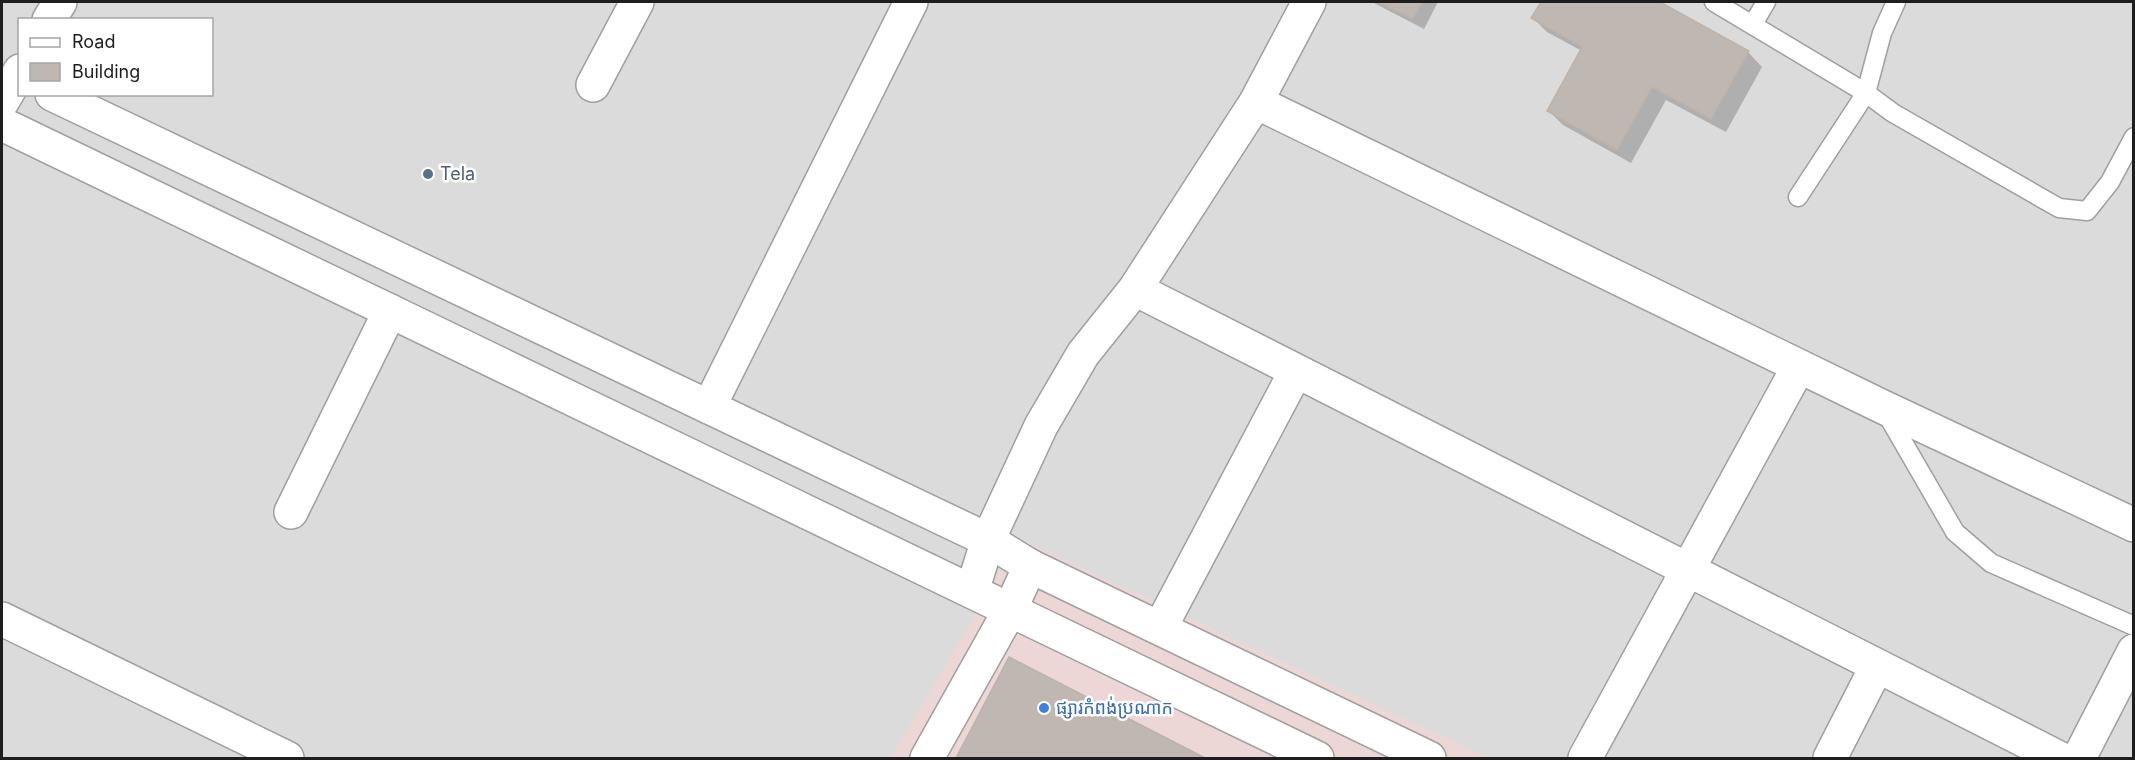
<svg xmlns="http://www.w3.org/2000/svg" width="2135" height="760" viewBox="0 0 2135 760" font-family="Inter,'Noto Sans Khmer',sans-serif">
	<style>
		.residential { fill: #dcdbdb; fill-rule: evenodd }
		.commercial { fill: #edd7d6 }
		.shadow { fill: #0003 }
		.building { fill: #beb7b2; stroke: #beb2a9; stroke-width: 1.5 }
		.lines { fill: none; stroke-linecap: round; stroke-linejoin: round }
		.service-casing { stroke: #9f9f9f; stroke-width: 21 }
		.minor-casing { stroke: #9f9f9f; stroke-width: 36 }
		.tertiary-casing { stroke: #9f9f9f; stroke-width: 36 }
		.service { stroke: #fff; stroke-width: 18 }
		.minor { stroke: #fff; stroke-width: 33 }
		.tertiary { stroke: #fff; stroke-width: 33 }
		.service-dot { fill: #5c6f8a; stroke: #fff; stroke-width: 2 }
		.shop-dot { fill: #3f7fe0; stroke: #fff; stroke-width: 2 }
		.labels { text-anchor: middle; stroke-width: 5; stroke-linejoin: round; paint-order: stroke }
		.service-label { font-size: 18px; fill: #4e5e75; stroke: #fff; text-anchor: start }
		.shop-label { font-size: 18px; fill: #366cbe; stroke: #fff; text-anchor: start }
	</style>
	<rect width="100%" height="100%" fill="#eeebe5"/>
	<!-- residential -->
	<path class="residential" d="M2 2H2133V758H2ZM20 20H212V94H20Z"/>
	<!-- commercial -->
	<path class="commercial" d="M1020 539 1488 758H891Z"/>
	<!-- shadow -->
	<path class="shadow" d="M1372 2H1438L1424 29Z
		M1542 2H1657L1748 52 1762 67 1726 132 1666 100 1631 163 1563 125 1549 111 1582 51 1547 32 1533 18Z
		M1009 659 1202 758H957Z"/>
	<!-- building -->
	<path class="building" d="M1378 2H1422L1413 19Z
		M1541 2H1660L1749 51 1711 119 1652 87 1617 150 1547 111 1582 47 1531 18Z
		M1009 657 1205 758H956Z"/>
	<g class="lines">
		<defs>
			<path id="service" d="M1714 2 1866 93 1893 113 2059 208 2087 211 2110 182 2134 137
				M1753 24 1766 2
				M1798 197 1866 93 1882 33 1896 2
				M1885 411 1955 532 1991 563 2134 626"/>
			<path id="minor" d="M593 85 637 2
				M1256 102 1883 407 2134 525
				M1135 289 2059 758
				M709 407 911 2
				M291 512 390 311
				M972 591 988 540 1041 426 1083 354 1135 289 1256 102 1309 2
				M2 619 287 758
				M1160 628 1296 371
				M927 758 1010 610 1030 566
				M1585 758 1799 366
				M1830 758 1877 666
				M2079 758 2134 651"/>
			<path id="tertiary" d="M49 20 60 2
				M52 94 988 540 1030 566 1429 758
				M2 102 20 71
				M2 124 1317 758"/>
		</defs>
		<!-- service casing -->
		<use href="#service" class="service-casing"/>
		<!-- minor casing -->
		<use href="#minor" class="minor-casing"/>
		<!-- tertiary casing -->
		<use href="#tertiary" class="tertiary-casing"/>
		<!-- service -->
		<use href="#service" class="service"/>
		<!-- minor -->
		<use href="#minor" class="minor"/>
		<!-- tertiary -->
		<use href="#tertiary" class="tertiary"/>
	</g>
	<!-- markers -->
	<circle class="service-dot" cx="428" cy="174" r="6"/>
	<circle class="shop-dot" cx="1044" cy="708" r="6"/>
	<g class="labels">
		<!-- service labels -->
		<g class="service-label">
			<text x="440" y="180">Tela</text>
		</g>
		<!-- shop labels -->
		<g class="shop-label">
			<text x="1056" y="714">ផ្សារកំពង់ប្រណាក</text>
		</g>
	</g>
	<!-- border -->
	<rect width="2135" height="760" fill="none" stroke="#1e1e1e" stroke-width="6"/>
	<!-- legend -->
	<rect x="18" y="18" width="195" height="78" fill="#ffffff" stroke="#a5a5a5" stroke-width="1.5"/>
	<rect x="30" y="38" width="30" height="9" fill="#ffffff" stroke="#a5a5a5" stroke-width="1.5"/>
	<text x="72" y="48" font-size="18" fill="#1e1e1e">Road</text>
	<rect x="30" y="63" width="30" height="18" fill="#beb7b2" stroke="#a5a5a5" stroke-width="1.5"/>
	<text x="72" y="78" font-size="18" fill="#1e1e1e">Building</text>
</svg>
